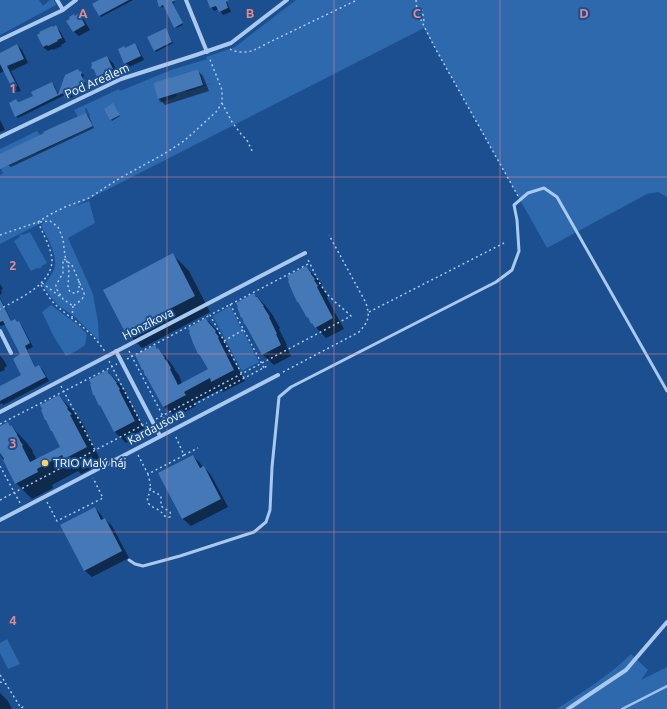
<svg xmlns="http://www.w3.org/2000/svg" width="667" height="709" viewBox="0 0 667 709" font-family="Ubuntu,sans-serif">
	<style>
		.green { fill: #2e69ad; fill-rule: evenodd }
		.shadow { fill: #0007 }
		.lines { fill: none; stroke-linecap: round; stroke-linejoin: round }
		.stream { stroke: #9cc4f0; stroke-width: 2.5 }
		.building { fill: #4478b7 }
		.path { stroke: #a9c9ee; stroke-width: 1.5; stroke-dasharray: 2 3; stroke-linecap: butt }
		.lane { stroke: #a9c9ee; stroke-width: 3 }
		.street { stroke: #a9c9ee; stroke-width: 4 }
		.grid { fill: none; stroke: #e88989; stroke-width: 1; stroke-opacity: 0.55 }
		.poi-dot { fill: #ffd166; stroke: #1b4f8f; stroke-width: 1.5 }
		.labels { text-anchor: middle; stroke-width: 4; stroke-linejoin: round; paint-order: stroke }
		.street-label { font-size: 12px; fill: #fff; stroke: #1b4f8f }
		.poi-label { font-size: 12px; fill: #fff; stroke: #1b4f8f; text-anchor: start }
		.grid-label { font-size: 13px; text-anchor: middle; font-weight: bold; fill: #e88989; stroke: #1b4f8f; stroke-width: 4; stroke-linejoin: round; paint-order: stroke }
	</style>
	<rect width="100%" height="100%" fill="#1b4f8f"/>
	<!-- green -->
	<path class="green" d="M0 0H39L43 6 50 0H54L56 5 0 35Z
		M296 0H667V197L658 192 647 194 547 248 424 28 75 206 89 201 95 223 68 238 86 278 93 294 98 322 99 341 74 316 59 306 51 297 43 286C47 281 51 276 54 270 59 255 47 238 41 225L45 221 0 244V175L3 173 0 167V149L37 131 40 135 31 140 37 153 93 126 88 116 90 115 86 108 85 109 86 113 78 117 74 110 119 89 120 91 171 70 207 59 206 57 235 47ZM198 69 204 85 212 83 187 92 180 75ZM170 77 177 96 160 103 153 83Z
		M30 232 47 263 41 266 42 267 38 269 37 268 31 271 14 241 20 237 19 236 22 234 23 235Z
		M51 305 78 325 87 334 85 345 78 350 66 356 54 337 42 312Z
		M230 306 259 362 242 371 213 316Z
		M7 639 20 664 8 669 0 653V643Z
		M631 654 648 670 641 680 667 667V709H557C582 692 609 676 631 654Z"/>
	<!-- shadow -->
	<path class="shadow" d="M101 0H133L101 17 94 4Z
		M158 0H174L175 2 173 3 183 25 176 28 165 6 162 8Z
		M211 0H226L231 12 223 15 219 9 214 11 211 7Z
		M79 15 84 20 90 30 79 36 73 31 76 17Z
		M56 27 60 31 66 42 61 45 62 46 53 50 52 49 48 51 43 47 53 28Z
		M166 30 173 43 156 52 154 50Z
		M135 44 138 48 144 60 129 67 125 63V49Z
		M17 45 22 50 28 63 11 71 21 91 17 92 13 88 4 71 0 73V54Z
		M106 57 113 63 119 76 104 83 92 68Z
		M197 70 203 76 209 91 165 105 159 99 154 84 171 79Z
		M80 72 84 75 83 78 86 85 71 92 73 97 68 99 65 95 18 118 16 116 18 103 34 96 52 83 54 85 59 96 65 76Z
		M114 106 120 116 112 121 111 119Z
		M86 114 89 116 94 128 11 167 8 165 45 134Z
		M0 120 5 130 0 132Z
		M173 255 189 271 210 312 142 348 126 332Z
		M306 267 317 278 322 284 321 285 328 297 327 298 344 329 326 338 312 323 308 317 301 305Z
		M0 284 3 289 1 290 2 293 0 295Z
		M254 294 265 305 274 317V318L280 328 279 329 287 345H286L291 356 274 365 263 355 242 317 238 308Z
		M0 298 12 322 19 323 22 326 33 347 27 350 36 368 39 366 43 370 49 381 3 405 2 403 0 404V387L22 375V355L6 324 1 326 0 325Z
		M206 319 217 330 219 334 226 342 225 343 229 349 228 350 245 381 223 392 221 389 194 403 196 406 175 417 164 406 143 369 155 346 166 357 175 369H174L179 375 182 384 209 370Z
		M0 356 3 359 7 366 4 368 5 370 0 372Z
		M107 371 118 382 127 394 126 395 130 401H129L146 432 126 443 115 432 96 396Z
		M59 396 75 413 83 424V425L87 431 86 432 102 463 81 474 78 471 52 485 53 488 32 499 16 483 0 454V427L8 423 27 443 33 451H32L37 460 62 447Z
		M193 456 200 463 203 468 204 467 211 475 228 507 191 526 183 519 159 474Z
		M95 508 102 516 104 520 105 519 112 526 129 558 92 577 84 570Z
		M0 693 8 701 12 709H0Z"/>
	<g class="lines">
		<!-- stream -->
		<path class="stream" d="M622 709 667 686"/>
	</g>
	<!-- building -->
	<path class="building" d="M99 0H129L99 16 92 4Z
		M157 0H176L172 2 183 23 174 28 163 5 159 7Z
		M207 0H229L226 2 228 8 219 12 216 6 210 8Z
		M79 13 85 25 73 32 66 21 70 19 69 17 74 14 75 16Z
		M56 25 62 38 57 40 58 41 48 46 47 45 43 47 37 35 40 33 39 32 52 26 53 27Z
		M166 28 172 42 154 51 147 37Z
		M135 43 141 56 124 64 118 49 124 46 125 48Z
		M17 44 24 59 7 66 17 86 12 88 0 64V53Z
		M107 56 113 69 97 77 94 70 91 68 92 65 91 63Z
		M78 69 79 71 82 72 81 75 85 82 69 90 72 94 65 98 63 93 15 117 9 103 16 99 18 102H19L33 96 31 92 52 82 58 95 65 75Z
		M198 69 203 85 158 99 153 83 170 77 171 78Z
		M113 103 120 115 110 120 104 109Z
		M86 113 93 126 0 169V154L44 133 43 132 58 125Z
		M173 253 195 296 125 332 103 290Z
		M306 266 311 273V274L315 279 314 280 318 286 317 287 333 318 315 328 312 323 311 324 308 317 307 318 298 302H297L292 291 288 281 289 280 287 276Z
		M254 293 256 297H257L264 306H263L270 317H269L277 334H276L281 345 262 355 245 324H244L242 317 241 318 237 307H238L236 303Z
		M0 299 11 321 15 319 17 322 19 321 30 343 25 346 35 367 39 365 46 377 0 401V386L21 375 13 359 20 354 3 321 0 322Z
		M206 318 208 322 216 331 215 332 219 337 218 338 234 370 211 382 210 378 184 392 186 395 163 407 146 376H145L143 369 142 370 139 363 135 355 155 345 157 349 158 348 165 358H164L168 363 171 368 170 369 178 385 208 369 199 354H198L193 343 189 332H190L188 328Z
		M107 370 109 374H110L117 383H116L120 389 119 390 135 421 114 432 100 405 99 406 94 395H93L90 384H91L89 380Z
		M59 395 68 408 67 409 72 414 70 415 87 447 64 459 62 455 37 469 38 472 15 484 3 460 4 459 0 453V426L8 422 10 426 11 425 17 434V435L20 440V441L23 445 22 446 30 462 60 447 52 431H51L46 420H45L41 410 42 409 40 405Z
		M193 455 200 468 204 466 221 499 182 519 158 473Z
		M95 507 101 520 105 518 122 551 84 571 60 525Z"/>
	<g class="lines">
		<!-- path -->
		<path class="path" d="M416 0 417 12 434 46 518 196
			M422 9 424 21
			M230 49C236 53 247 53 254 50 261 47 269 42 276 39 303 26 330 13 357 0
			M222 103 232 122 241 134 247 140 253 153
			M38 222 49 215 65 207 89 198 120 178 164 154 184 141 216 112 222 103V90L209 57
			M40 222 50 221 58 227 63 239 65 256 69 268 68 288 70 292 74 293H77L79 290V279
			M0 235 38 222C43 234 51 247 52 260 52 285 18 299 0 309
			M64 259 72 265 84 293C85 299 77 303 73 306L63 299 56 288V285L63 273V260Z
			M42 283 62 298
			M41 285C46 293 51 301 58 307 74 321 94 333 105 352
			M230 304 264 368
			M369 312 504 243
			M72 318 73 306
			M224 341 243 330
			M129 351 165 420
			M127 359 210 315
			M109 361 142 425
			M283 372 359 332C369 321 370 317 366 303L329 235
			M244 378 210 315 310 263
			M61 386 95 450
			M156 419 351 316C345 310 338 305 332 299 320 288 315 273 307 258
			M0 424 117 364
			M169 426 165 420 269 365
			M138 455 148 474 181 457 184 455 175 435
			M184 455 198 448
			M0 466 20 503
			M148 474C149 478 151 485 150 489 150 495 145 499 149 504 152 508 157 508 160 511 164 514 164 518 170 517L171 515 170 512 161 506V496L158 494 152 491 150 488
			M0 500 147 423
			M47 502 57 521 103 498 93 478
			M0 675 6 683
			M0 682 6 684 21 708 23 707 24 709"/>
		<!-- lane -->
		<path class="lane" d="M129 560 135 564 143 566 180 556 254 532 266 522 270 510 272 467 279 397 291 387 496 282 512 270 519 251 517 220 514 205 528 193 544 188 557 197 667 391"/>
		<!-- street -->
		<path class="street" d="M57 0 63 10
			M186 0 207 52
			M0 40 63 10 76 0
			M0 137 121 79 196 55 231 43 287 0
			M0 331 11 353
			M116 351 160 436
			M0 412 305 253
			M0 520 278 375
			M568 709 587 696 626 670 667 622"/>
	</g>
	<!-- grid -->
	<path class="grid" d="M167 0V709M334 0V709M500 0V709M0 177H667M0 354H667M0 532H667"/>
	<!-- markers -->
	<circle class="poi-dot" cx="45" cy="463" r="4"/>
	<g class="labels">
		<!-- street labels -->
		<g class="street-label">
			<text transform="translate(97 81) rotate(-24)" y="4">Pod Areálem</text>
			<text transform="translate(148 324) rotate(-27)" y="4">Honzíkova</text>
			<text transform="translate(156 427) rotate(-28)" y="4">Kardausova</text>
		</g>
		<!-- poi labels -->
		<g class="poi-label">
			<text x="53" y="467">TRIO Malý háj</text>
		</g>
	</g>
	<g class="grid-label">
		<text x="83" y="18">A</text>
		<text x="250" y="18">B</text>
		<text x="417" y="18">C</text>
		<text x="584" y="18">D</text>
		<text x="13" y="93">1</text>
		<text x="13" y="270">2</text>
		<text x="13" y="448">3</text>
		<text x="13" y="625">4</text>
	</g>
</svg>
